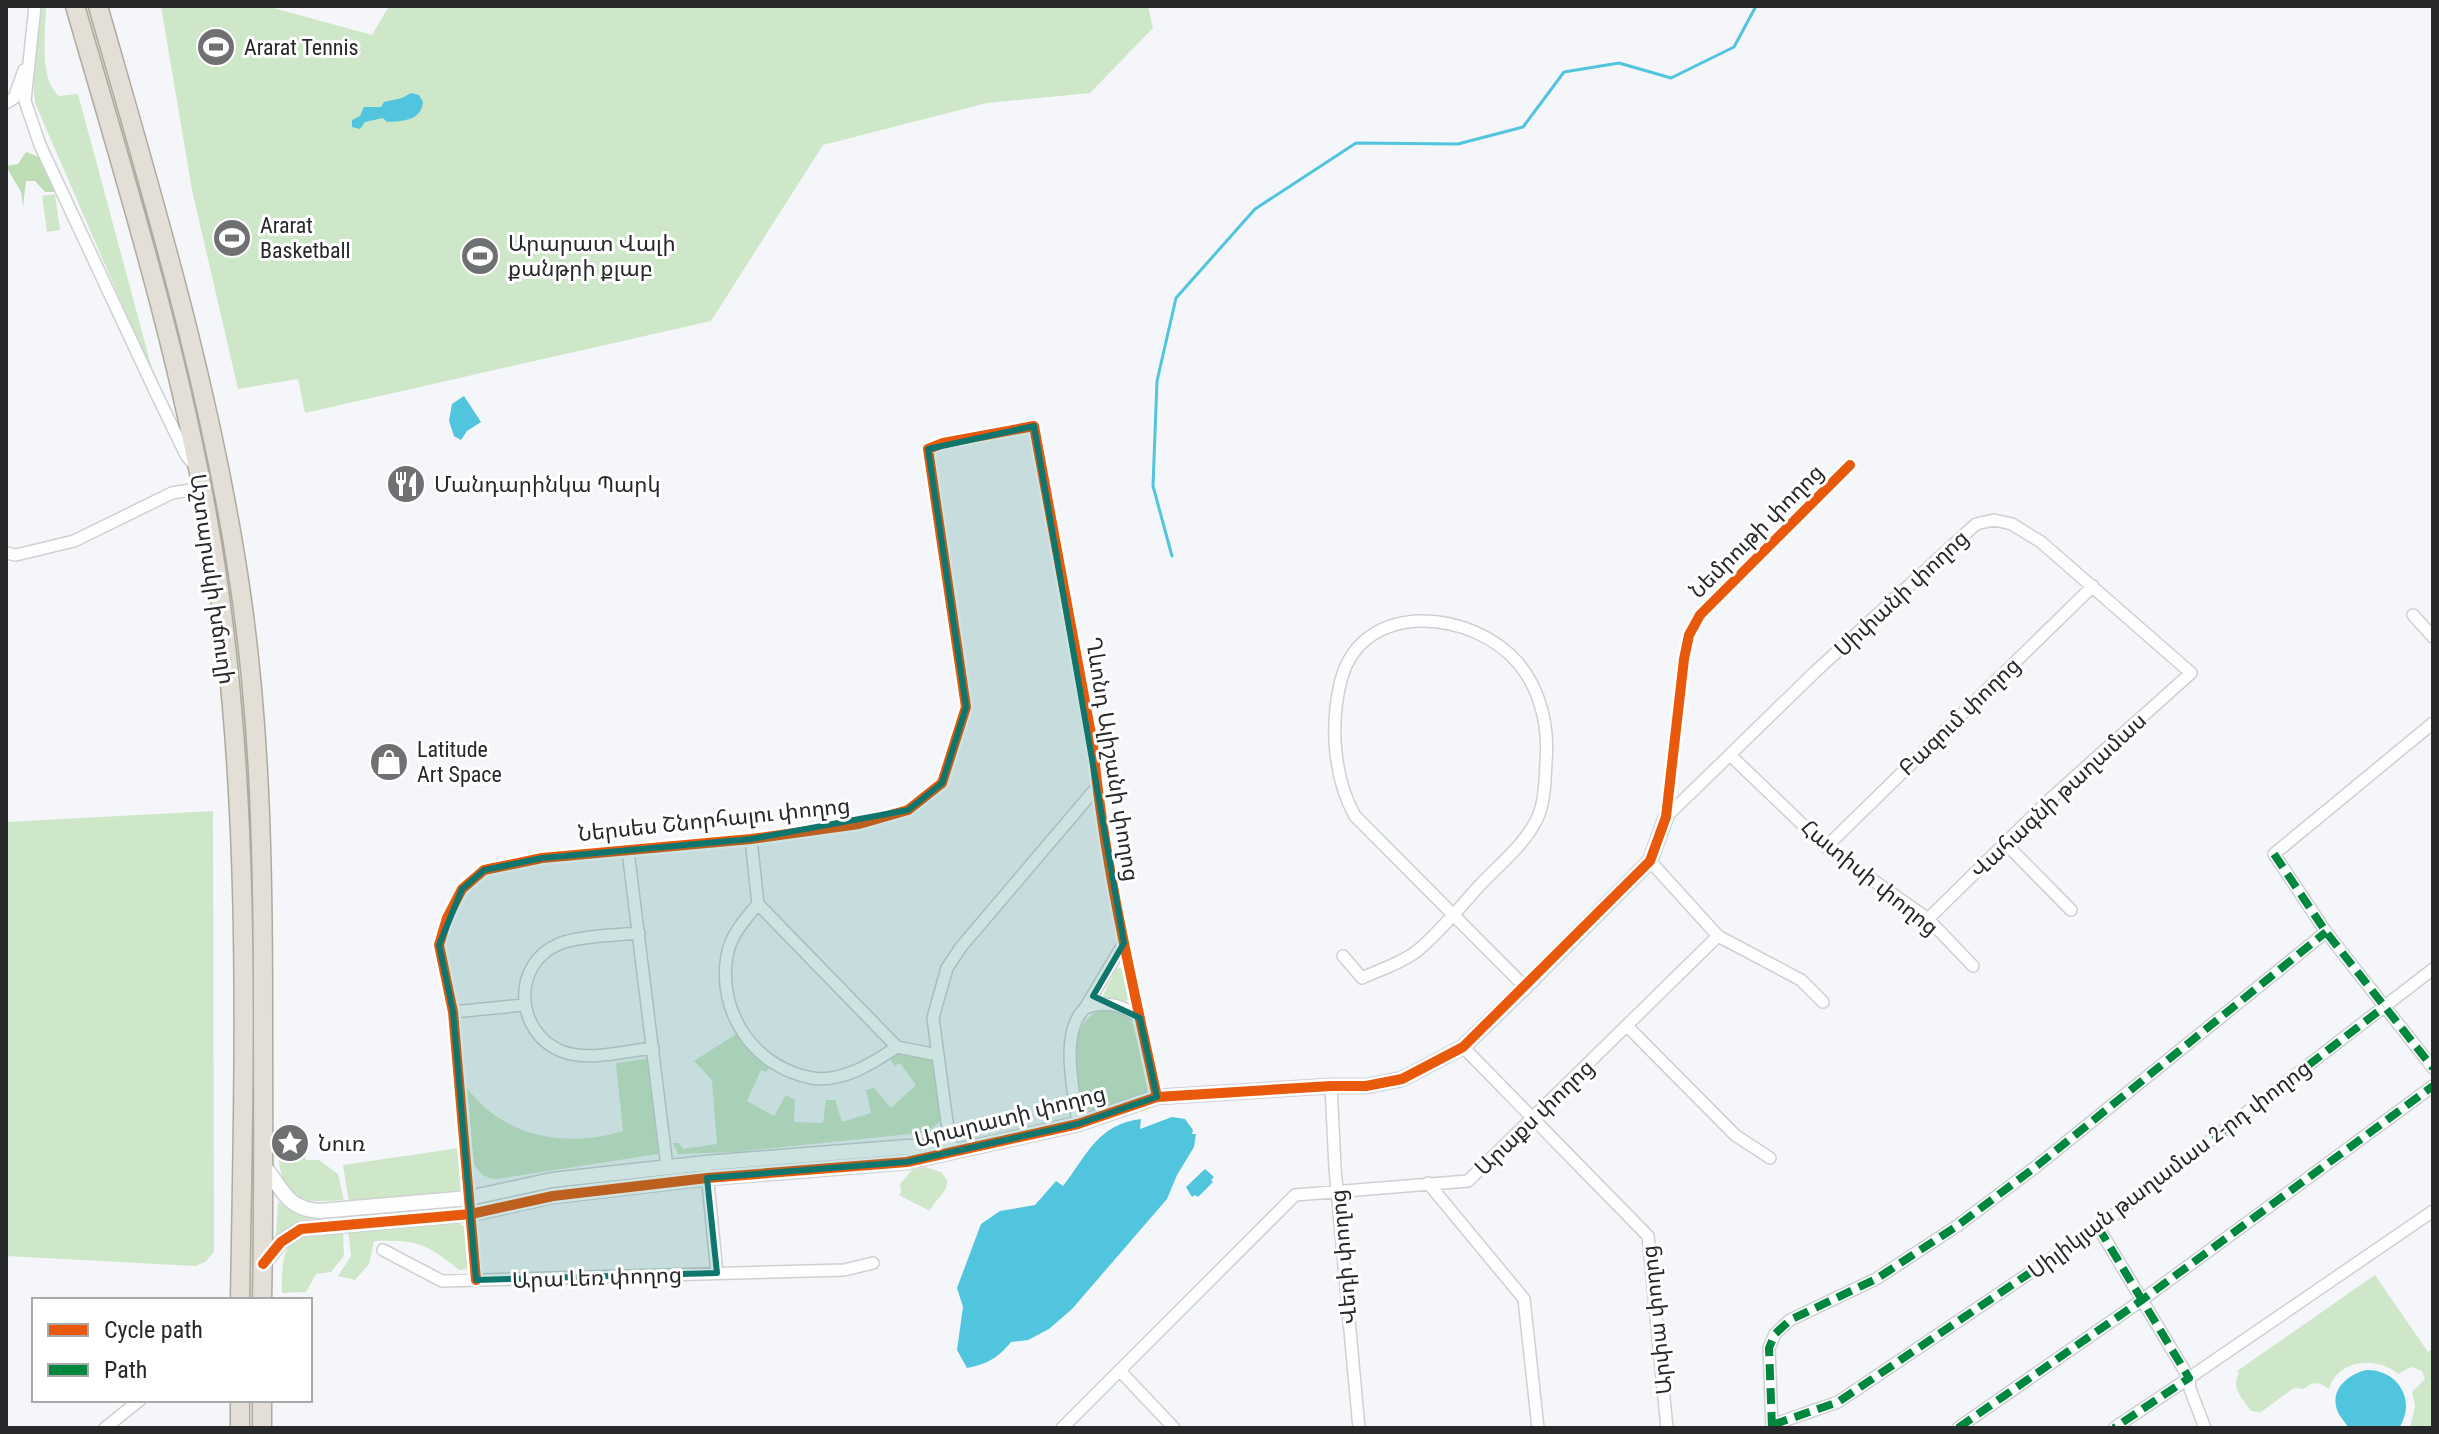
<svg xmlns="http://www.w3.org/2000/svg" width="2439" height="1434" viewBox="0 0 2439 1434" font-family="'Roboto Condensed','Noto Sans Armenian',sans-serif">
	<style>
		.green { fill: #cfe7c9 }
		.forest { fill: #bddeb4 }
		.water { fill: #51c4de }
		.lines { fill: none; stroke-linecap: round; stroke-linejoin: round }
		.stream { stroke: #51c4de; stroke-width: 3 }
		.minor-casing { stroke: #cfd0d2; stroke-width: 14 }
		.tertiary-casing { stroke: #cfd0d2; stroke-width: 17 }
		.trunk-casing { stroke: #aeaa9f; stroke-width: 21 }
		.minor { stroke: #fdfefe; stroke-width: 11 }
		.tertiary { stroke: #fdfefe; stroke-width: 14 }
		.trunk { stroke: #e4dfd6; stroke-width: 18 }
		.quiet { stroke: #00873e; stroke-width: 8; stroke-dasharray: 16 8; stroke-linecap: butt }
		.cycleway-casing { stroke: #fff; stroke-width: 15 }
		.cycleway { stroke: #e8590c; stroke-width: 10 }
		.marked { fill: #0f766e; fill-opacity: 0.2; stroke: #0f766e; stroke-width: 6; stroke-linejoin: round }
		.labels { text-anchor: middle; stroke-width: 6; stroke-linejoin: round; paint-order: stroke }
		.poi-label { font-size: 22px; fill: #262829; stroke: #fff; text-anchor: start }
		.street-label { font-size: 22px; fill: #262829; stroke: #fff }
	</style>
	<rect width="100%" height="100%" fill="#f4f6f9"/>
	<!-- green -->
	<path class="green" d="M39 6H46C46 32 38 77 59 96L78 94 155 380 35 103 33 82Z
		M82 6H90C143 190 199 375 230 564 250 690 251 818 257 945L249 946 231 640Z
		M161 6H266L372 35 389 6H1148L1153 28 1090 93 987 103 823 145 711 321 305 413 298 379 238 389 192 190Z
		M55 194 60 230 47 232 42 196Z
		M213 811 214 1252 205 1262 195 1266 6 1256V822Z
		M1121 968 1125 971 1130 997 1125 1002 1102 998 1116 969Z
		M248 978H256L255 1300H247Z
		M1106 1008C1146 1018 1142 1050 1150 1086L1146 1094 1096 1110 1084 1109 1080 1100C1078 1066 1064 1021 1106 1008Z
		M736 1034 770 1066 766 1072 761 1070 747 1101 774 1116 786 1095 795 1100 794 1122 823 1123 826 1100H835L842 1122 871 1113 866 1090 874 1088 891 1108 916 1085 900 1063 895 1066 889 1058 899 1050 934 1059 940 1121 929 1132 735 1152 678 1154 673 1143H679L683 1149 717 1144 712 1080 694 1061Z
		M651 1058 658 1154 497 1179C485 1178 480 1174 474 1164L466 1088C474 1095 480 1105 489 1111 526 1141 579 1145 623 1131L616 1063Z
		M459 1148 463 1190 349 1203 343 1165Z
		M305 1152 306 1160H319L338 1174 344 1200C299 1203 283 1204 278 1153Z
		M925 1167 941 1172 947 1180C948 1194 934 1199 930 1211L899 1195 901 1193 900 1184 912 1170Z
		M278 1202 297 1213 329 1216 327 1219 300 1220 276 1236Z
		M456 1222 467 1228 470 1269 459 1270C426 1243 417 1240 374 1241L369 1264 355 1280 338 1276 351 1256 348 1230Z
		M343 1232 344 1256 331 1272 316 1274 306 1292 282 1293C281 1238 289 1235 343 1232Z
		M2375 1275 2428 1352 2433 1349V1428H2410L2415 1406 2412 1392 2425 1379 2422 1371 2411 1367 2398 1374C2377 1356 2338 1359 2329 1389 2318 1382 2314 1381 2304 1389L2294 1388 2261 1412 2251 1411C2243 1399 2230 1388 2239 1374L2237 1371Z"/>
	<!-- forest -->
	<path class="forest" d="M26 152 46 160 61 192H45L35 181H26L23 207 21 192 6 166 18 164Z"/>
	<!-- water -->
	<path class="water" d="M411 93 419 95 423 102C421 121 403 121 387 122L383 118 365 122 360 129 352 127V120L360 116 364 107H381L384 102 402 98Z
		M464 396 481 422 467 431 461 440 454 436 449 421 452 404Z
		M1172 1117 1185 1119 1193 1130 1192 1134H1196L1194 1147 1177 1175 1167 1199 1072 1309 1049 1329 1028 1340 1011 1342C998 1358 987 1364 967 1368L957 1350 963 1307 957 1288 981 1224 1000 1211 1035 1205 1056 1181 1063 1186C1087 1155 1098 1124 1141 1119L1140 1129Z
		M1205 1169 1214 1177 1211 1180 1213 1182 1198 1197 1195 1195 1192 1197 1186 1187Z
		M2366 1370C2398 1369 2417 1401 2399 1428H2349C2345 1422 2337 1414 2336 1406 2332 1387 2350 1374 2366 1370Z"/>
	<g class="lines">
		<!-- stream -->
		<path class="stream" d="M1172 556 1153 486 1157 381 1176 298 1255 209 1356 143 1458 144 1523 127 1564 72 1619 63 1671 78 1734 47 1756 6"/>
		<defs>
			<path id="minor" d="M35 6 25 101 40 145 156 393 186 455 195 466
				M6 103 14 98 24 70
				M6 553 16 555 74 541 172 493 202 488
				M2413 615 2433 637
				M2433 723 2274 854 2326 932 2433 1068
				M1730 755 1826 847 1928 919 1973 966
				M1666 817 1816 671 1976 524 1994 520 2012 524 2041 542 2191 673 2048 801 1928 919
				M1666 817 1684 659 1689 635 1700 615 1850 465
				M751 839 758 904 897 1047 938 1055
				M2005 843 2071 910
				M1826 847 2093 586
				M628 851 667 1167
				M1650 861 1718 936 1801 980 1823 1002
				M758 904C745 919 730 936 727 956 717 1013 755 1068 812 1078 842 1083 873 1063 897 1047
				M639 933C618 935 576 936 559 944 511 964 515 1032 561 1051 588 1062 625 1051 653 1048
				M1343 956 1362 978C1379 970 1402 963 1417 951 1440 932 1460 907 1480 885 1499 865 1523 846 1536 821 1545 804 1545 781 1546 762 1549 728 1541 691 1519 664 1474 610 1363 598 1341 680 1330 723 1333 777 1355 816L1525 987
				M1085 1008C1108 1000 1121 1005 1140 1018
				M453 1012 524 1005
				M1627 1026 1735 1135 1770 1158
				M1463 1047 1648 1236 1667 1428
				M1331 1086 1335 1168 1359 1428
				M1078 1124C1074 1091 1059 1033 1085 1008L1124 943
				M951 1152 933 1018 947 968 961 947 1097 787
				M706 1163 717 1273
				M1428 1183 1524 1299 1538 1428
				M2098 1227 2189 1378 2114 1428
				M383 1250 442 1281 844 1270 873 1263
				M476 1280 453 1012 439 945 447 918 462 889 484 870 542 858 751 839 859 824 908 810 942 783 966 707 928 449 943 443 1034 426 1093 745C1104 864 1132 981 1157 1097
				M1120 1371 1174 1428
				M1772 1425 1838 1402 2098 1227 2433 969
				M105 1428 140 1400
				M1062 1428 1295 1195 1468 1181 1718 936
				M1772 1428 1769 1348 1775 1334 1790 1320 1876 1279 1957 1226 2038 1165 2326 932
				M1958 1428 2142 1300 2433 1086
				M2205 1428 2190 1389 2189 1378 2433 1211"/>
			<path id="tertiary" d="M263 1165C283 1188 285 1209 320 1211L469 1198 552 1180 706 1163 907 1147H951
				M263 1264 281 1242 301 1229 471 1214 553 1196 707 1178 907 1162 1078 1124 1157 1097 1331 1086H1366L1402 1079 1463 1047 1525 987 1650 861 1666 817"/>
			<path id="trunk" d="M75 6C129 191 187 378 216 569 252 810 244 1057 240 1300
				M98 6C155 205 215 403 243 608 261 741 263 876 263 1010 263 1107 264 1203 262 1300
				M262 1400V1428
				M240 1428V1400"/>
		</defs>
		<!-- minor casing -->
		<use href="#minor" class="minor-casing"/>
		<!-- tertiary casing -->
		<use href="#tertiary" class="tertiary-casing"/>
		<!-- trunk casing -->
		<use href="#trunk" class="trunk-casing"/>
		<!-- minor -->
		<use href="#minor" class="minor"/>
		<!-- tertiary -->
		<use href="#tertiary" class="tertiary"/>
		<!-- trunk -->
		<use href="#trunk" class="trunk"/>
		<!-- quiet -->
		<path class="quiet" d="M2274 854 2326 932 2433 1068
			M2098 1227 2189 1378 2114 1428
			M1772 1425 1838 1402 2098 1227 2384 1007
			M1772 1428 1769 1348 1775 1334 1790 1320 1876 1279 1957 1226 2038 1165 2326 932
			M1958 1428 2142 1300 2433 1086"/>
		<defs>
			<path id="cycleway" d="M263 1264 281 1242 301 1229 471 1214 553 1196 707 1178 907 1162 1078 1124 1157 1097 1331 1086H1366L1402 1079 1463 1047 1650 861 1666 817 1684 659 1689 635 1700 615 1850 465
				M476 1280 453 1012 439 945 447 918 462 889 484 870 542 858 751 839 859 824 908 810 942 783 966 707 928 449 943 443 1034 426 1093 745C1104 864 1132 981 1157 1097"/>
		</defs>
		<!-- cycleway casing -->
		<use href="#cycleway" class="cycleway-casing"/>
		<!-- cycleway -->
		<use href="#cycleway" class="cycleway"/>
	</g>
	<!-- marked area -->
	<path class="marked" d="M1034 426 1124 943 1093 996 1140 1018 1157 1097 1078 1124 907 1162 707 1178 717 1273 476 1280 453 1012 439 945 462 889 484 870 542 858 751 839 908 810 942 783 966 707 928 449Z"/>
	<!-- icons -->
	<defs>
		<symbol id="stadium-disc" viewBox="-11 -11 22 22"><circle r="9.5" fill="#6e7072" stroke="#fff"/><path d="M0-5a6.5 5 0 1 0 0 10a6.5 5 0 1 0 0-10ZM-3.5-1.8h7v3.6h-7Z" fill="#fff"/></symbol>
		<symbol id="restaurant-disc" viewBox="-11 -11 22 22"><circle r="9.5" fill="#6e7072" stroke="#fff"/><path d="M-5-6h1v4h1v-4h1v4h1v-4h1v5L-1.5 .5V6h-2V.5L-5-1ZM5-6V6H3V1.5H1.5Q1.5-4 5-6Z" fill="#fff"/></symbol>
		<symbol id="shop-disc" viewBox="-11 -11 22 22"><circle r="9.5" fill="#6e7072" stroke="#fff"/><path d="M-5-2.5h2.3a2.7 3.5 0 0 1 5.4 0H5L5.5 6h-11ZM-1.5-2.5h3a1.5 2.3 0 0 0-3 0Z" fill="#fff"/></symbol>
		<symbol id="sight-disc" viewBox="-11 -11 22 22"><circle r="9.5" fill="#6e7072" stroke="#fff"/><path d="M0-6L1.8-2.2L6-1.7L2.9 1.2L3.7 5.4L0 3.3L-3.7 5.4L-2.9 1.2L-6-1.7L-1.8-2.2Z" fill="#fff"/></symbol>
	</defs>
	<g fill-rule="evenodd">
		<use href="#stadium-disc" x="194" y="25" width="44" height="44"/>
		<use href="#stadium-disc" x="210" y="216" width="44" height="44"/>
		<use href="#stadium-disc" x="458" y="234" width="44" height="44"/>
		<use href="#restaurant-disc" x="384" y="462" width="44" height="44"/>
		<use href="#shop-disc" x="367" y="740" width="44" height="44"/>
		<use href="#sight-disc" x="268" y="1121" width="44" height="44"/>
	</g>
	<g class="labels">
		<!-- poi labels -->
		<g class="poi-label">
			<text x="244" y="55">Ararat Tennis</text>
			<text x="260" y="233">Ararat<tspan x="260" dy="25">Basketball</tspan></text>
			<text x="508" y="251">Արարատ Վալի<tspan x="508" dy="25">քանթրի քլաբ</tspan></text>
			<text x="434" y="492">Մանդարինկա Պարկ</text>
			<text x="417" y="757">Latitude<tspan x="417" dy="25">Art Space</tspan></text>
			<text x="318" y="1151">Նուռ</text>
		</g>
		<!-- street labels -->
		<g class="street-label">
			<text transform="translate(1756 531) rotate(-45)" y="8">Նեմրութի փողոց</text>
			<text transform="translate(213 579) rotate(82)" y="8">Աշտարակի խճուղի</text>
			<text transform="translate(1901 593) rotate(-43)" y="8">Սիփանի փողոց</text>
			<text transform="translate(1959 716) rotate(-44)" y="8">Բազում փողոց</text>
			<text transform="translate(1113 759) rotate(81)" y="8">Ղևոնդ Ալիշանի փողոց</text>
			<text transform="translate(2058 795) rotate(-43)" y="8">Վահագնի թաղամաս</text>
			<text transform="translate(714 819) rotate(-6)" y="8">Ներսես Շնորհալու փողոց</text>
			<text transform="translate(1870 877) rotate(39)" y="8">Հատիսի փողոց</text>
			<text transform="translate(1010 1116) rotate(-14)" y="8">Արարատի փողոց</text>
			<text transform="translate(1534 1117) rotate(-44)" y="8">Արաքս փողոց</text>
			<text transform="translate(2169 1169) rotate(-37)" y="8">Սիլիկյան թաղամաս 2-րդ փողոց</text>
			<text transform="translate(1343 1257) rotate(-95)" y="8">Վեդի փողոց</text>
			<text transform="translate(597 1277) rotate(-2)" y="8">Արա Լեռ փողոց</text>
			<text transform="translate(1656 1320) rotate(-96)" y="8">Արփա փողոց</text>
		</g>
	</g>
	<!-- border -->
	<rect width="2439" height="1434" fill="none" stroke="#262829" stroke-width="16"/>
	<!-- legend -->
	<rect x="32" y="1298" width="280" height="104" fill="#ffffff" stroke="#a8a9a9" stroke-width="2"/>
	<rect x="48" y="1324" width="40" height="12" fill="#e8590c" stroke="#a8a9a9" stroke-width="2"/>
	<text x="104" y="1338" font-size="24" fill="#262829">Cycle path</text>
	<rect x="48" y="1364" width="40" height="12" fill="#00873e" stroke="#a8a9a9" stroke-width="2"/>
	<text x="104" y="1378" font-size="24" fill="#262829">Path</text>
</svg>
